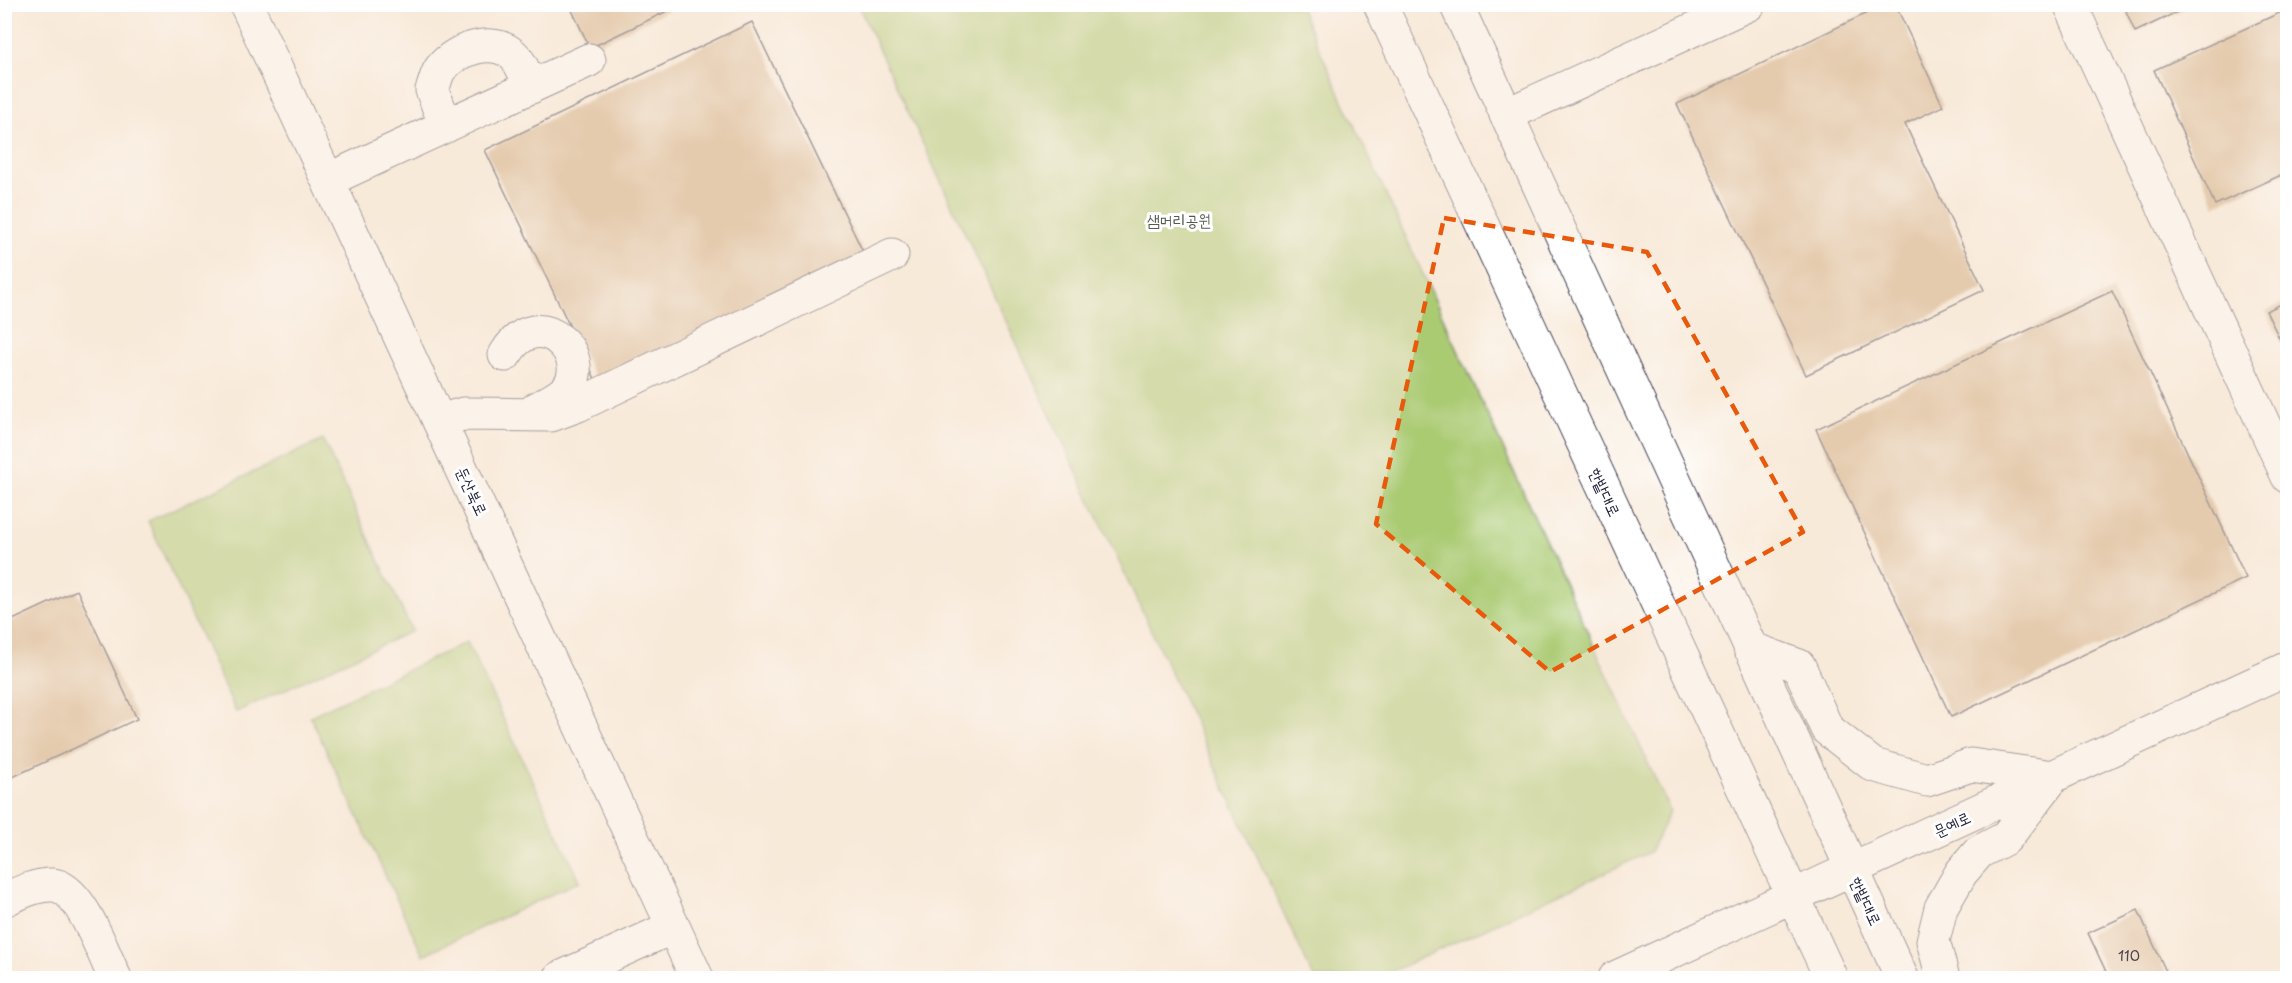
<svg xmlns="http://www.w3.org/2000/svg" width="2292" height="983" viewBox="0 0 2292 983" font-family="'Playpen Sans','Poor Story',sans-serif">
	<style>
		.green { fill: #abcb73; stroke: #667657; stroke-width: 1.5 }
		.building { fill: #cda679 }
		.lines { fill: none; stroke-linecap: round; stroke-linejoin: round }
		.minor-casing { stroke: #424053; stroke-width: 35 }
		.major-casing { stroke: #424053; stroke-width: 35 }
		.minor { stroke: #fff; stroke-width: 33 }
		.major { stroke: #fff; stroke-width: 33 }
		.marked { fill: none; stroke: #e8590c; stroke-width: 4.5; stroke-dasharray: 12 8; stroke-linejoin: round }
		.labels { text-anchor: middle; stroke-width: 6; stroke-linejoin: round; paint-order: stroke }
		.number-label { font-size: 14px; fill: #4d434a }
		.park-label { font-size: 16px; fill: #525d4f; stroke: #fff }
		.street-label { font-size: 16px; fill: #22223b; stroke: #fff }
	</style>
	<rect width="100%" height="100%" fill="#fff"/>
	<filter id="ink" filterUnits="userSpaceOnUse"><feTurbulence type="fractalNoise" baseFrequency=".0167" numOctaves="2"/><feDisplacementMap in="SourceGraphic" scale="12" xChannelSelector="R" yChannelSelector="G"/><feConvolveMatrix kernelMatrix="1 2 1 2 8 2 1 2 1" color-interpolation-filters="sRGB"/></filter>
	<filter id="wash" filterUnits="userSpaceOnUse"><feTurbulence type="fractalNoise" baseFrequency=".008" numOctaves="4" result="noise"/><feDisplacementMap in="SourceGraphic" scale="24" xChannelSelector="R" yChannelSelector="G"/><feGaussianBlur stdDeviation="1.35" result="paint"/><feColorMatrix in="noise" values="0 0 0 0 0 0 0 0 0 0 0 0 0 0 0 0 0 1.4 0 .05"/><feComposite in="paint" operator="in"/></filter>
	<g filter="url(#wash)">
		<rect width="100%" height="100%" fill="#f8ead9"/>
		<!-- green -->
		<path class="green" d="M858 5H1299L1670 811 1650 852 1378 978H1314Z
			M323 440 412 631 236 712 148 521Z
			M467 642 580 881 423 955 310 716Z"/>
		<g id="blocks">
			<!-- building -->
			<path class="building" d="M569 4H682L590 48Z
				M1886 4H1895L1943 106 1905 124 1984 290 1806 375 1677 104Z
				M2123 4H2194L2135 32Z
				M2288 9V172L2215 205 2154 70Z
				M752 22 866 258 599 387 485 150Z
				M2112 291 2246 578 1951 717 1816 429Z
				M2288 301V356L2266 311Z
				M77 590 137 719 4 781V624Z
				M2138 910 2169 978H2109L2088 933Z"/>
		</g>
	</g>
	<g filter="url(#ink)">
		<use href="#blocks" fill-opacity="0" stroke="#424053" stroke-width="1.5"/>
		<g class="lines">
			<defs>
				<path id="minor" d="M2070 4 2288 477
					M1506 115 1749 4
					M446 126 432 90C435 84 436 74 441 68 457 49 492 37 512 54 521 61 526 77 531 87
					M328 180 589 60
					M505 355C539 297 598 361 564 392 556 399 545 404 536 409
					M439 421 463 414 551 415 578 405 892 255
					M4 900C19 893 37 884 53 885 81 887 104 956 115 978
					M560 978 673 927"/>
				<path id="major" d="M246 4 697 978
					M1380 4 1831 978
					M1456 4 1902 978
					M1750 648 1799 666 1827 729 1873 765 1927 780 1971 765 2052 777
					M1615 978 2288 668
					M1943 978 1933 941 1941 908 1961 873 1979 852 2006 838 2050 781"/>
			</defs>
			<!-- minor casing -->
			<use href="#minor" class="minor-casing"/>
			<!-- major casing -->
			<use href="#major" class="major-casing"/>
			<!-- minor -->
			<use href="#minor" class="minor"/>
			<!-- major -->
			<use href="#major" class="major"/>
		</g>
	</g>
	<!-- marked area -->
	<path d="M0 0H2292V983H0ZM1444 218 1647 252 1803 532 1550 672 1376 524Z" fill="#f8ead9" fill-opacity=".55" fill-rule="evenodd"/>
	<path class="marked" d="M1444 218 1647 252 1803 532 1550 672 1376 524Z"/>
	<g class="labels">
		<!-- number labels -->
		<g class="number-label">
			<text x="2129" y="961">110</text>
		</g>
		<!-- park labels -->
		<g class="park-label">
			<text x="1179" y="226">샘머리공원</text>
		</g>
		<!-- street labels -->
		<g class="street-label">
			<text transform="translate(472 491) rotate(65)" y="6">둔산북로</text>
			<text transform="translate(1605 492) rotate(65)" y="6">한밭대로</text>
			<text transform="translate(1952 824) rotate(-25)" y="6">문예로</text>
			<text transform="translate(1866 901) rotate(65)" y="6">한밭대로</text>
		</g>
	</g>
	<!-- margin -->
	<rect width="2292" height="983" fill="none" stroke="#fff" stroke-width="24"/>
</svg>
